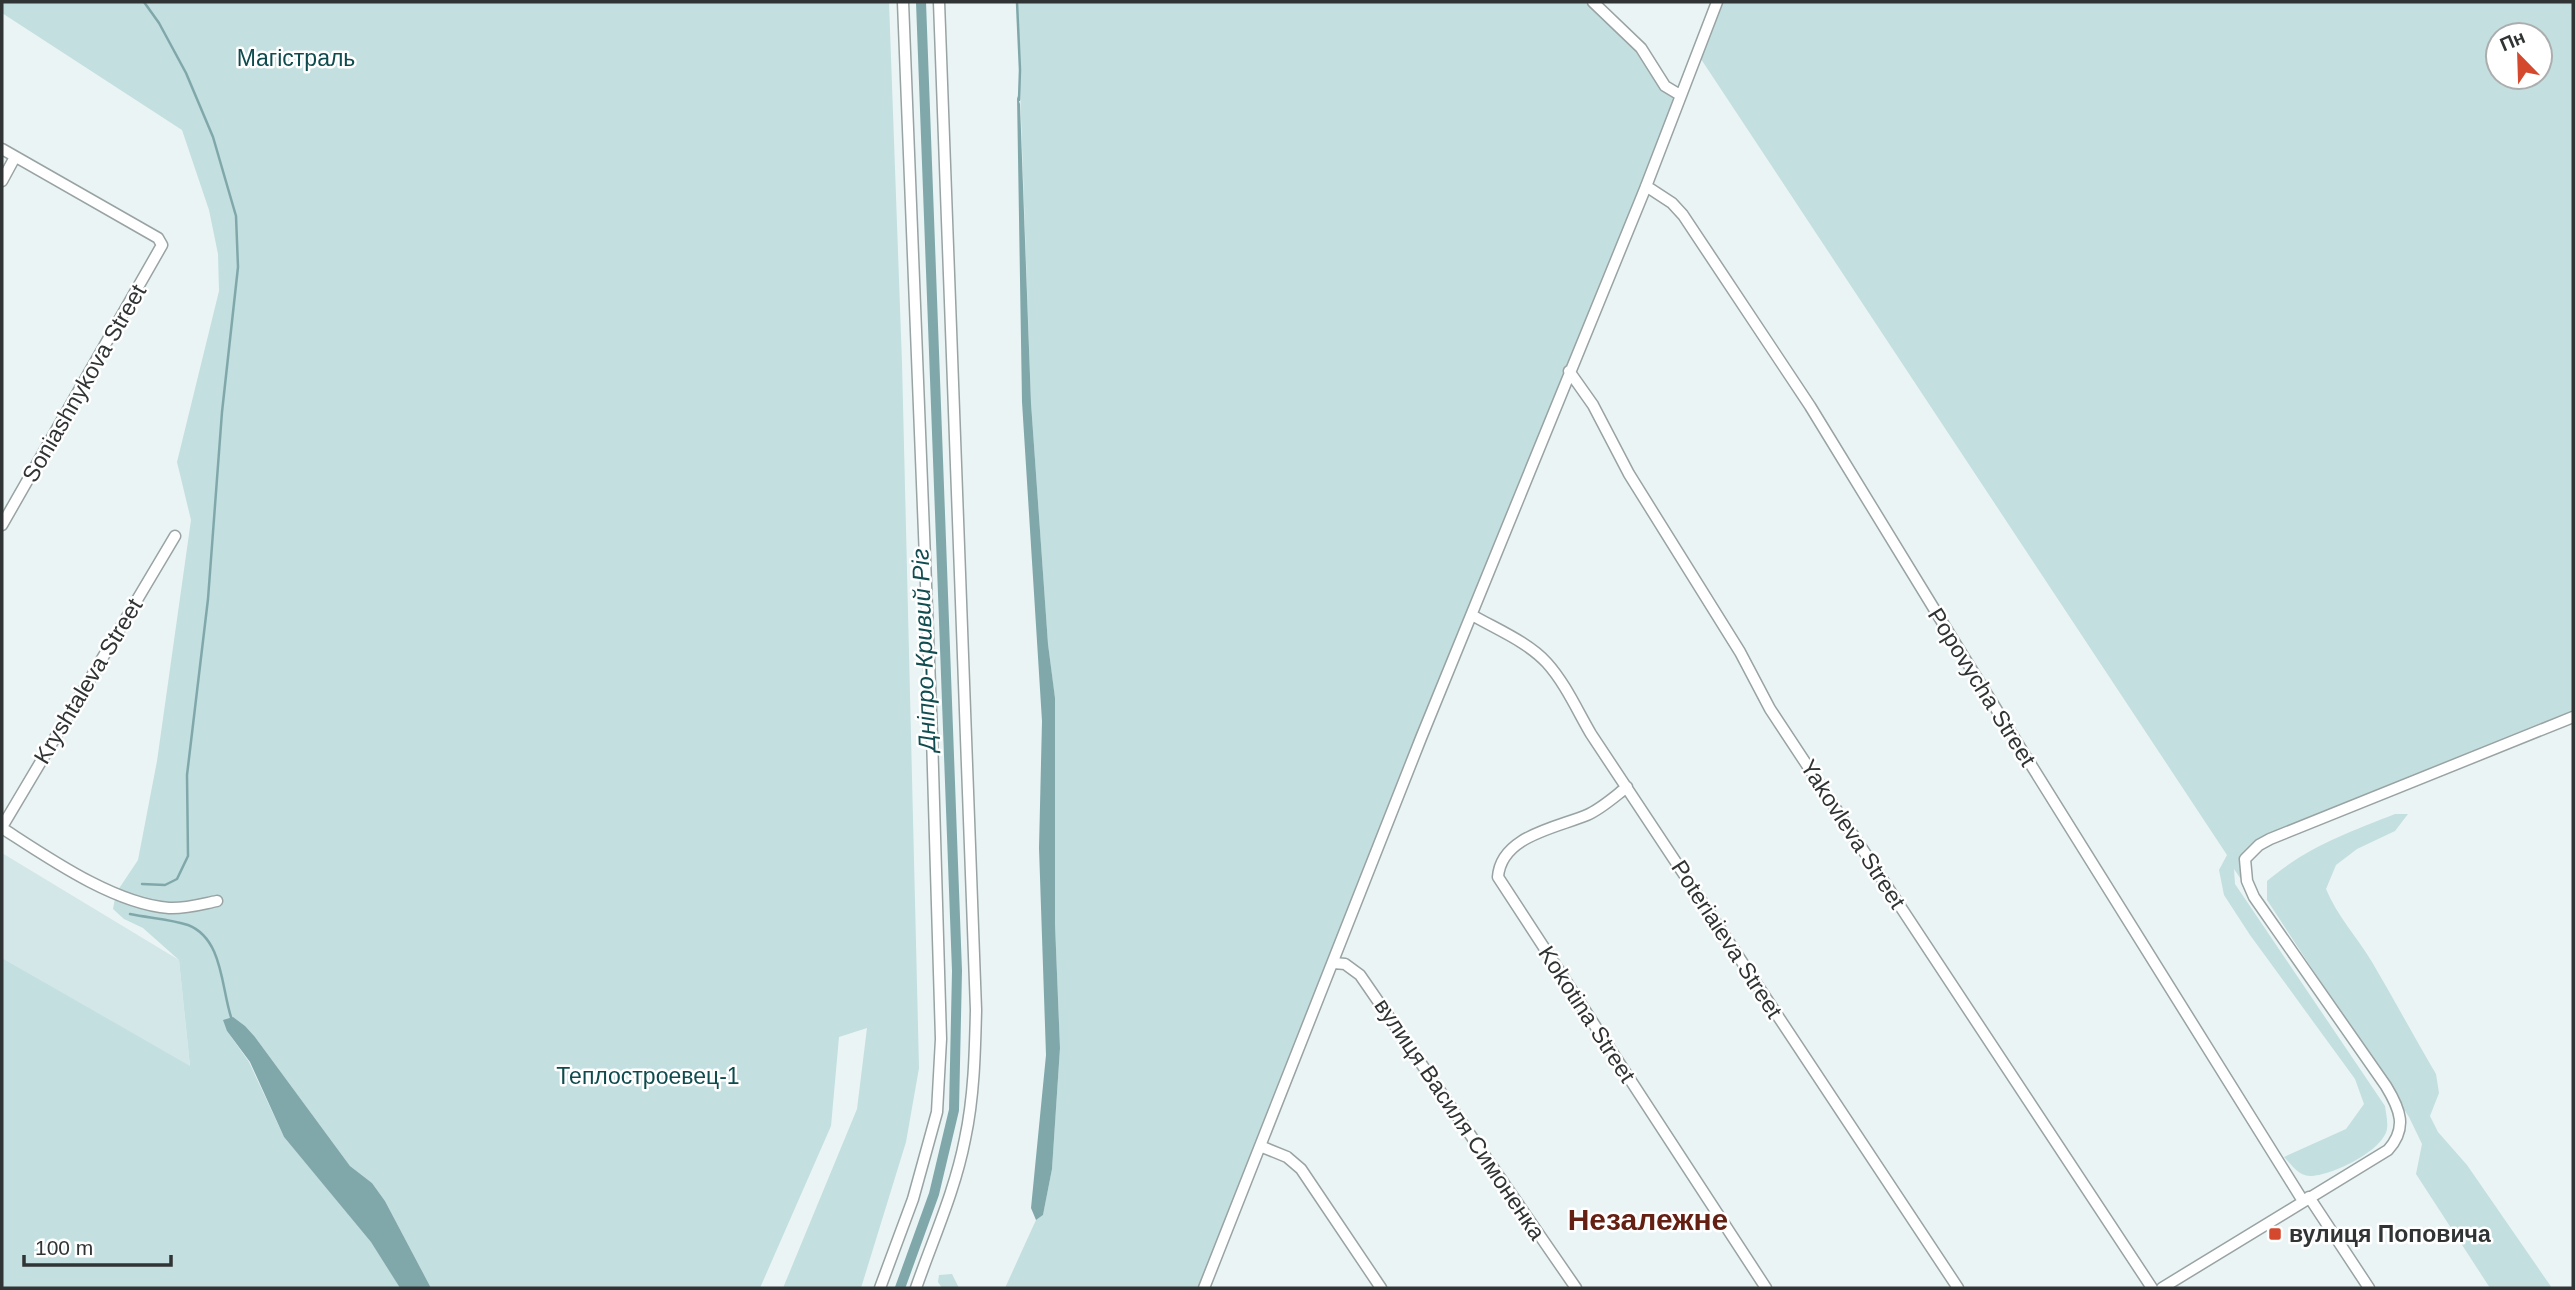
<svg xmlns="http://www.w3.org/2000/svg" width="2575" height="1290" viewBox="0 0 2575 1290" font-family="Helvetica,sans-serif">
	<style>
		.built { fill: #d4e7e8 }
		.green { fill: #c3dfe0; fill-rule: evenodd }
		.water { fill: #80a8ab }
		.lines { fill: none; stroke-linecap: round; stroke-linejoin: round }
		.stream { stroke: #80a8ab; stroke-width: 2.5 }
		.canal { stroke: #80a8ab; stroke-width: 10 }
		.minor-casing { stroke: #99a3a3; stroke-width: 13 }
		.minor { stroke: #fff; stroke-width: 10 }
		.poi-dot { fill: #d4492e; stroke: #fff; stroke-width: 2.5 }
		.labels { text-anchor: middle; stroke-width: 5; stroke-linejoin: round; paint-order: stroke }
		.park-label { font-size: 23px; fill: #0e4b4e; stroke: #fff }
		.street-label { font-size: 23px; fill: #303434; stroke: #fff }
		.poi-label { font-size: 23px; font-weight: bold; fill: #303434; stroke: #fff; text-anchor: start }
		.water-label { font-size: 24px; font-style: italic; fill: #114d50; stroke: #fff }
		.district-label { font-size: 30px; font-weight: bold; fill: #632013; stroke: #fff }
	</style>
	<rect width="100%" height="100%" fill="#eaf4f5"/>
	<!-- built -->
	<path class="built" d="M2 853 179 960 190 1067 2 958Z"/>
	<!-- green -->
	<path class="green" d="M2 2H889L902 363 919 1068 906 1142 861 1288H783L857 1109 867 1028 839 1037 831 1126 760 1288H431L385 1201 372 1183 350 1166 255 1037 227 1031 249 1062 284 1137 372 1242 400 1288H2V958L190 1066 179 960 143 928 124 919 113 909 116 893 138 860 157 761 191 520 177 462 219 291 218 254 209 210 182 130 2 13Z
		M1017 2H1593L1641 48 1657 75 1680 95 1201 1288H1005L1036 1220 1043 1215 1052 1169 1060 1048 1055 924V699L1048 644 1031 403Z
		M1717 2H2573V717L2270 839 2245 859 2256 902 2234 869 2235 884 2385 1106C2386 1113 2388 1122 2387 1129 2383 1151 2331 1176 2310 1176 2298 1176 2291 1164 2284 1157L2346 1129 2364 1104 2355 1079 2250 935 2224 895 2219 870 2227 855 1697 53ZM2498 35H2540V77H2498Z
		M2395 814H2408L2395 831 2357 849 2336 865 2326 889C2337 916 2357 937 2372 962 2394 999 2414 1037 2436 1074L2439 1093 2430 1116 2438 1132 2467 1165 2552 1288H2490L2416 1174 2422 1144 2409 1117 2267 900V881C2307 847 2347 833 2395 814Z
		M952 1274 959 1288H942L938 1282 939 1275Z"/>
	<!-- water -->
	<path class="water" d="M1017 96 1020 104 1031 403 1048 644 1055 698V924L1060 1048 1052 1169 1043 1215 1036 1220 1031 1208 1046 1055 1039 848 1042 721 1022 402Z
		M233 1017 245 1026 255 1037 350 1166 372 1183 385 1201 431 1288H400L371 1242 284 1137 250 1062 227 1031 223 1020Z"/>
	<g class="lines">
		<!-- stream -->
		<path class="stream" d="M1017 2 1020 70 1019 100
			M142 884 165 885 177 879 188 856 187 775 208 599 222 412 238 267 236 216 213 137 186 73 159 23 144 2
			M130 914C149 918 170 919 188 925 224 939 221 990 232 1020"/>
		<!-- canal -->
		<path class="canal" d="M900 1288 934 1194 954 1110 957 971 921 2"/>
		<defs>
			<path id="minor" d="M1593 2 1641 48 1665 86 1680 95
				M2 149 158 238 162 245 2 525
				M2 181 15 157
				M1646 186 1672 203 1683 215 1810 406 1955 643 2303 1201
				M1569 371 1593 405 1629 474 1740 652 1770 709 2152 1288
				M1472 615C1496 629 1528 642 1547 663 1565 683 1577 710 1591 734L1958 1288
				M1627 787C1614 797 1601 809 1587 815 1556 828 1501 836 1498 877L1766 1288
				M2 827 175 536
				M2 828C47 857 114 904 169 908 185 909 202 904 217 901
				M1334 963 1345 964 1360 975 1576 1288
				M1260 1146 1287 1157 1301 1169 1381 1288
				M2309 1197 2369 1288
				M880 1288 913 1199 937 1112 941 1039 932 736 903 2
				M916 1288C933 1239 955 1191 965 1139 974 1097 975 1053 976 1010L939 2
				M1204 1288 1421 738 1645 189 1717 2
				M2162 1288 2388 1150C2408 1128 2400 1109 2386 1086L2254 897 2247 881 2245 859 2259 845 2270 839 2573 717"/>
		</defs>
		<!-- minor casing -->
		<use href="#minor" class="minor-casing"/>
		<!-- minor -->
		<use href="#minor" class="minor"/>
	</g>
	<!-- markers -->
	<rect class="poi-dot" x="2268" y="1227" width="14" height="14" rx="3.5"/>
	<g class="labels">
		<!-- park labels -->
		<g class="park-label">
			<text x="296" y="66">Магістраль</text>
			<text x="648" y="1084">Теплостроевец-1</text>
		</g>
		<!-- street labels -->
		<g class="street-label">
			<text transform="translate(84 383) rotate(-60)" y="8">Soniashnykova Street</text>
			<text transform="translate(88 681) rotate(-59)" y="8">Kryshtaleva Street</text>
			<text transform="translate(1982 687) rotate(58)" y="8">Popovycha Street</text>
			<text transform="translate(1853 834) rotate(57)" y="8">Yakovleva Street</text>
			<text transform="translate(1727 939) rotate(57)" y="8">Poteriaieva Street</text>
			<text transform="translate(1587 1014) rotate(57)" y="8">Kokotina Street</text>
			<text transform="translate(1460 1119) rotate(56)" y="8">вулиця Василя Симоненка</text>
		</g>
		<!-- poi labels -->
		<g class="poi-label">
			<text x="2289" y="1242">вулиця Поповича</text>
		</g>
		<!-- water labels -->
		<g class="water-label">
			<text transform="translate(924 650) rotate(-92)" y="8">Дніпро-Кривий Ріг</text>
		</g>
		<!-- district labels -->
		<g class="district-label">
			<text x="1648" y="1230">Незалежне</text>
		</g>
	</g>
	<!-- border -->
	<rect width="2575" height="1290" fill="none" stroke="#303434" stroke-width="7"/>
	<!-- north arrow -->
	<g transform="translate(2519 56) rotate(337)"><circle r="33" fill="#ffffff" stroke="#acaeae" stroke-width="2"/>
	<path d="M0-5L12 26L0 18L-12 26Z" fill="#d4492e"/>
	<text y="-10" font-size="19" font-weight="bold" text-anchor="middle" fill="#303434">Пн</text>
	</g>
	<!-- scale -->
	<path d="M24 1255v10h147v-10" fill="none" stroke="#303434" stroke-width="3.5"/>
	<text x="35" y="1255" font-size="21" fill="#303434" stroke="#ffffff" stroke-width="5" paint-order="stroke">100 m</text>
</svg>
